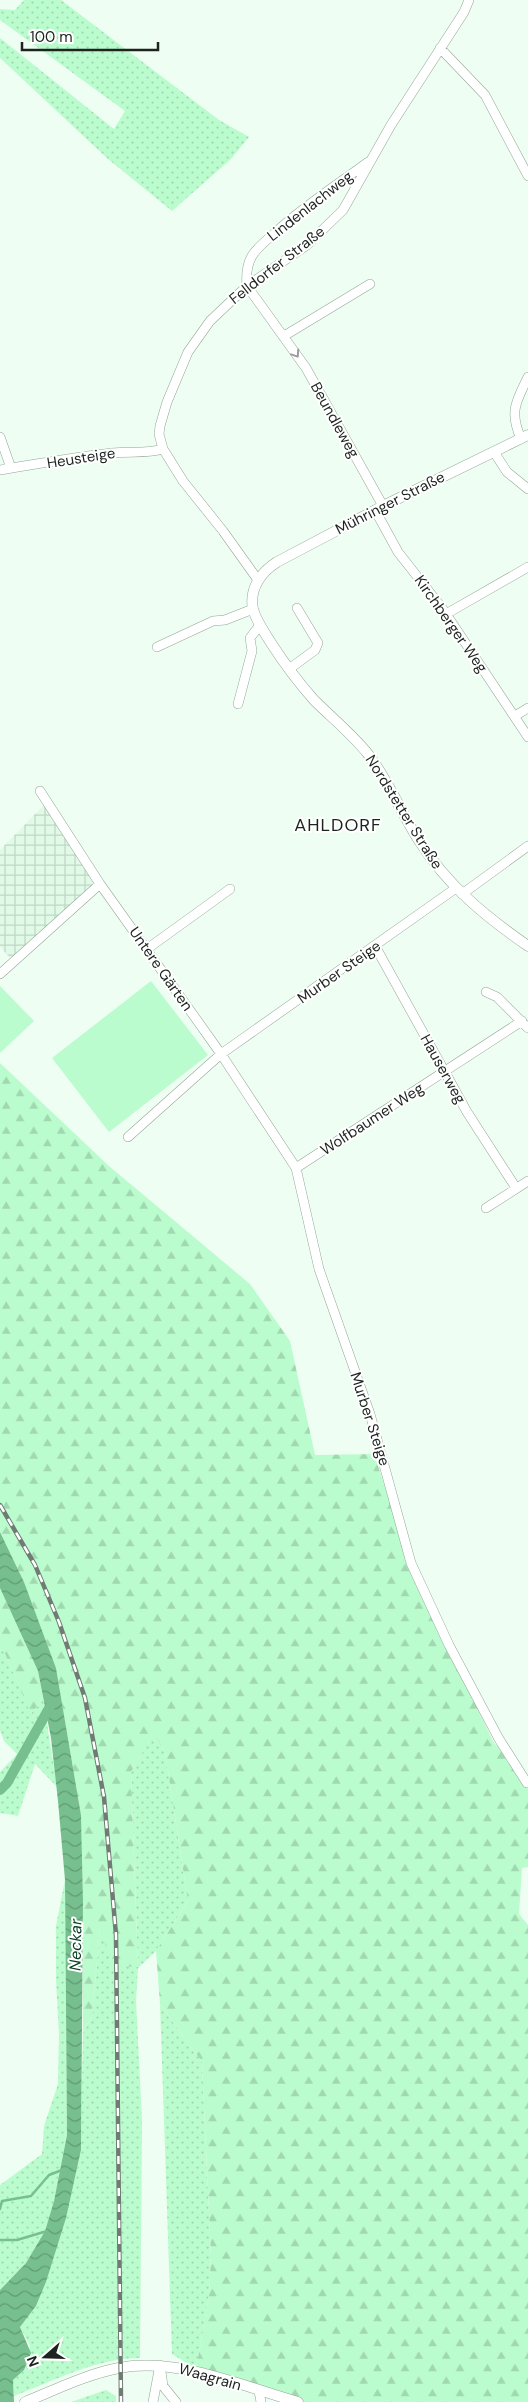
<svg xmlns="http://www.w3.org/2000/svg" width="528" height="2402" viewBox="0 0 528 2402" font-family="'DM Sans',sans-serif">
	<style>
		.industrial { fill: url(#industrial-grid) }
		.grass { fill: url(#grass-dots) }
		.forest { fill: url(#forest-firs) }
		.green { fill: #bbfcce }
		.water { fill: url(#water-waves) }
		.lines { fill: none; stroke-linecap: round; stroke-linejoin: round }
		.stream { stroke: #77bf8e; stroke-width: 2.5 }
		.canal { stroke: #77bf8e; stroke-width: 10 }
		.minor-casing { stroke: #93a698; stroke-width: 10 }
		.tertiary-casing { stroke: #93a698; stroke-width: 11 }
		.minor { stroke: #fff; stroke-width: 9 }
		.tertiary { stroke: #fff; stroke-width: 10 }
		.rail-casing { stroke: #707b73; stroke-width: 4.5 }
		.rail { stroke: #fff; stroke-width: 2.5; stroke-dasharray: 8; stroke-linecap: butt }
		.oneway { stroke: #999c9a }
		.labels { text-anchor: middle; stroke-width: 4; stroke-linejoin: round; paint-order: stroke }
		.street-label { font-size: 15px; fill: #1d241f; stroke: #fff }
		.water-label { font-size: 16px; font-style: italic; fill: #084122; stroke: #fff }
		.quarter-label { font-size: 18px; letter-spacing: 1px; fill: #1d241f; stroke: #fff }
	</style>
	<defs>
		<pattern id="industrial-grid" width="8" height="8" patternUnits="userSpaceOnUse" patternTransform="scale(1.25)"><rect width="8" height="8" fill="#e0fae7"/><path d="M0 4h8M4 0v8" fill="none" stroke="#c0d6c6"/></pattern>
		<pattern id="grass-dots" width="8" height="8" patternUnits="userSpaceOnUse" patternTransform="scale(1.25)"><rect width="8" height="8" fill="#bbfcce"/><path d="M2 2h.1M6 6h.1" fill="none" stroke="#a0d8b0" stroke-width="1.8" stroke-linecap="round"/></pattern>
		<pattern id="forest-firs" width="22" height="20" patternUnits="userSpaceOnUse" patternTransform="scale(1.25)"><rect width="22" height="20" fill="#bbfcce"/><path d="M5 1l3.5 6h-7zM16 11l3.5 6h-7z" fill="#a0d8b0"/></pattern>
		<pattern id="water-waves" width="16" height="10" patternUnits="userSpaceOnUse" patternTransform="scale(1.25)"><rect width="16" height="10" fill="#77bf8e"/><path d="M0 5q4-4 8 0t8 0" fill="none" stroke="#619b73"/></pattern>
	</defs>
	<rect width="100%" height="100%" fill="#eefef2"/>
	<!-- industrial -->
	<path class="industrial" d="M47 802 100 884 13 961 0 947V850Z"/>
	<!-- grass -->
	<path class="grass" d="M24 0H61L219 120 249 137 231 159 172 211 108 159 0 58V38L114 129 125 111 0 20V9L15 10Z
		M0 1649 4 1651 31 1713 43 1698 57 1787 35 1764 18 1816 1 1813 0 1814V1772L17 1754 4 1741 0 1730Z
		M154 1732 165 1752 188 1901 156 1951 138 1968 136 2001 142 2120 140 2358C97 2358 53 2381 14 2396L13 2380 24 2370 30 2346 20 2327 36 2306 46 2282 75 2178 81 2150 83 2031 92 2017 100 1927 138 1967 131 1772Z
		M65 1880 67 2135 54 2201 45 2231 26 2263 0 2290V2185L42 2154 44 2126 58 2084 59 2034 56 1980V1926Z
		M160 2004 202 2062 211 2256 209 2296 196 2369 172 2354Z
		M106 2390 116 2396V2402H71Z"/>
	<!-- forest -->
	<path class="forest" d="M0 1063 109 1166 250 1284 290 1341 315 1455 374 1454 418 1586 494 1743 528 1776V1867L522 1868 519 1914 528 1925V2402H286L196 2369 209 2296 211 2256 202 2062 160 2004 156 1951 188 1901 165 1752 154 1733 131 1772 138 1967 112 1966 100 1928 92 2017 83 2031V1901L81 1815 56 1668 24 1582 0 1532Z
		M0 1588 38 1671 43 1698 31 1714 4 1651 0 1649Z"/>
	<!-- green -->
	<path class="green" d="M151 981 208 1055 109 1132 52 1058Z
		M0 986 34 1021 0 1053Z"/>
	<!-- water -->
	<path class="water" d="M0 1532 24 1582 56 1668 81 1815 83 1901 81 2150 66 2218 46 2282 36 2306 20 2327 31 2353 24 2370 13 2380 14 2402H0V2290L26 2263 45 2231 54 2201 67 2135 65 1880 58 1801 51 1738 38 1671 0 1588Z"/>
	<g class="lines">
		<!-- stream -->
		<path class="stream" d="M0 2209 2 2201 31 2196 49 2175 62 2170
			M0 2240H17L47 2231"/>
		<!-- canal -->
		<path class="canal" d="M0 1790 7 1783 52 1703"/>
		<defs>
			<path id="minor" d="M440 48 485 95 528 176
				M368 162C337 185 304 206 276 232 269 238 260 245 254 253 247 262 246 275 247 286L306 368 383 506
				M284 336 370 284
				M0 437 11 468
				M521 439C509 411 516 402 528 377
				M494 452 507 472 528 489
				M0 470C37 464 75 457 112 453 130 451 146 454 163 449
				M375 510 398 552 442 608 528 737
				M258 580 223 531 183 481 163 449 159 434 160 426 167 402 188 352 210 321 247 286 307 245 343 210 391 125 464 12 469 0
				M446 614 528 567
				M157 647 213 621 225 620 253 609
				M289 669 315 650 318 643 297 608
				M238 704 252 651 250 638 260 625
				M515 716 528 708
				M40 791 100 884 221 1054 296 1168 319 1269 370 1414 411 1563 449 1645 499 1739 527 1783
				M462 894 528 846
				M375 946 467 1112 516 1188
				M147 949 230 889
				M0 974 100 884
				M486 992 497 997 528 1028
				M128 1137 221 1054 456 888
				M296 1168 522 1021
				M486 1208 528 1181
				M160 2365 163 2386 176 2402
				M259 2391 261 2402
				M153 2402 159 2370"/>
			<path id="tertiary" d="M528 435 383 506 277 562C261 572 249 589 253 609 256 621 265 633 271 643 284 663 298 682 314 700 332 718 352 734 368 754 389 781 401 813 420 842 447 885 486 917 528 946
				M25 2402C55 2390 87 2374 119 2368 176 2357 242 2386 298 2402"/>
		</defs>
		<!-- minor casing -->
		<use href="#minor" class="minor-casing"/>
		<!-- tertiary casing -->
		<use href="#tertiary" class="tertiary-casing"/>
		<!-- minor -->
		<use href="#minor" class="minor"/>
		<!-- tertiary -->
		<use href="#tertiary" class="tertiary"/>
		<defs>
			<path id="rail" d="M0 1505 35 1565 59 1622 85 1698 104 1797 116 1935 121 2402"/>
		</defs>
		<!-- rail casing -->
		<use href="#rail" class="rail-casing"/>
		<!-- rail -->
		<use href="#rail" class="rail"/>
	</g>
	<!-- one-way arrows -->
	<defs><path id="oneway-chevron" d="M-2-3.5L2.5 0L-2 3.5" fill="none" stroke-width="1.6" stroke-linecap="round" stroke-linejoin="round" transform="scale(1.25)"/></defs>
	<use class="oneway" href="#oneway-chevron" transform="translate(296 354) rotate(56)"/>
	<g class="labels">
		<!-- street labels -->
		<g class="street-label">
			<text transform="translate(310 206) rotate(-38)" y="5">Lindenlachweg</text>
			<text transform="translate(277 265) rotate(-38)" y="5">Felldorfer Straße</text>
			<text transform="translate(335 420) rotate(61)" y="5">Beundleweg</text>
			<text transform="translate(81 458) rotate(-9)" y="5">Heusteige</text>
			<text transform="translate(390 503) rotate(-27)" y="5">Mühringer Straße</text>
			<text transform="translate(451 624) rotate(55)" y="5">Kirchberger Weg</text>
			<text transform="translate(404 812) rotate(58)" y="5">Nordstetter Straße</text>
			<text transform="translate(161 969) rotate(55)" y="5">Untere Gärten</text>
			<text transform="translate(339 972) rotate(-35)" y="5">Murber Steige</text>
			<text transform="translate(443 1069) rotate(61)" y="5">Hauserweg</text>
			<text transform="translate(372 1119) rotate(-33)" y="5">Wolfbaumer Weg</text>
			<text transform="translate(370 1419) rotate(72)" y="5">Murber Steige</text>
			<text transform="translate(210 2377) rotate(16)" y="5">Waagrain</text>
		</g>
		<!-- water labels -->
		<g class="water-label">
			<text transform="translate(75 1945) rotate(-89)" y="6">Neckar</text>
		</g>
		<!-- quarter labels -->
		<g class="quarter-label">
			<text x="338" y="831">AHLDORF</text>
		</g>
	</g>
	<!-- north arrow -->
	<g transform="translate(45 2357) rotate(250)" stroke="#ffffff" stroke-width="4" paint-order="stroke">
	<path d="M0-4L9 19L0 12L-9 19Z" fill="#1d241f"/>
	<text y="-8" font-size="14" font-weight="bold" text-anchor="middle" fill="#1d241f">N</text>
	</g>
	<!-- scale -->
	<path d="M22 42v8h136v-8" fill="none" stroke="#1d241f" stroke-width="2.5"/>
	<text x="30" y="42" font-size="15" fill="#1d241f" stroke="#ffffff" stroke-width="4" paint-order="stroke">100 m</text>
</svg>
